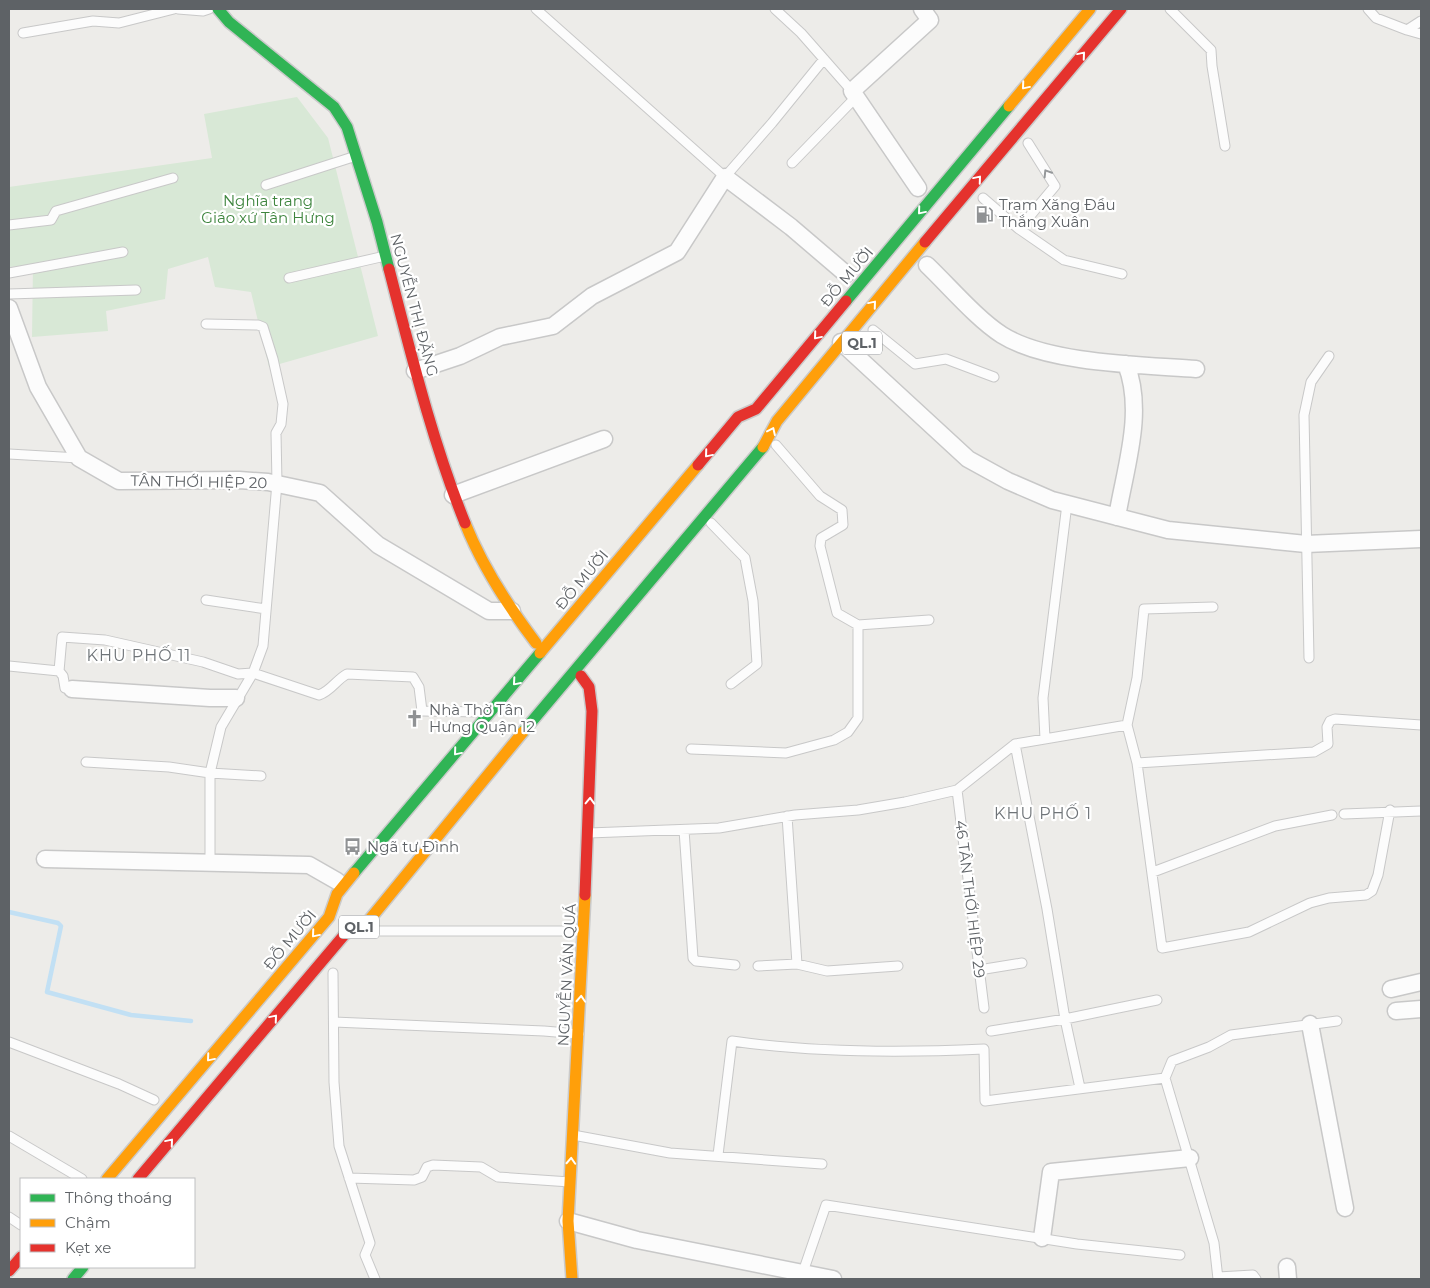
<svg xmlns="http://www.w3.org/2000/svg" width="1430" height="1288" viewBox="0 0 1430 1288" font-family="Montserrat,sans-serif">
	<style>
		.green { fill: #d8e8d6 }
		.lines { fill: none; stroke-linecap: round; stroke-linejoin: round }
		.stream { stroke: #c2e0f4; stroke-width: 4.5 }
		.lane-casing { stroke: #c8c8c8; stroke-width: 11 }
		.street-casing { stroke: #c8c8c8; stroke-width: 19 }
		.fast-casing { stroke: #cacaca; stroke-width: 14 }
		.slow-casing { stroke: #cacaca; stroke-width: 14 }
		.jam-casing { stroke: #cacaca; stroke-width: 14 }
		.lane { stroke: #fcfcfc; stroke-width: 9 }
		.street { stroke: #fcfcfc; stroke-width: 16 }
		.fast { stroke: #30b455; stroke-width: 11 }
		.slow { stroke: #ff9f0a; stroke-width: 11 }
		.jam { stroke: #e5322d; stroke-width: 11 }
		.oneway { stroke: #fff }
		.oneway2 { stroke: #95989a }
		.labels { text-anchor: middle; stroke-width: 4.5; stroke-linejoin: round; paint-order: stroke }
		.shield { fill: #fff; stroke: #8e9194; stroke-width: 1 }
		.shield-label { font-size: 14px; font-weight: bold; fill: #5e6266 }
		.park-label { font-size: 15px; fill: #3e853e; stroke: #fff }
		.poi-label { font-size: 15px; fill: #5e6266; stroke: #fff; text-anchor: start }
		.street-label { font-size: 15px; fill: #5e6266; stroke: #fff }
		.neighbourhood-label { font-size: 16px; letter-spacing: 1px; fill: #6f7478; stroke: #fff }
	</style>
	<rect width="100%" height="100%" fill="#edece9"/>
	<!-- green -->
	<path class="green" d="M297 97 328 138 378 336 269 367 251 292 215 287 208 257 168 269 165 299 106 311 108 331 32 337 33 265 9 267V187L212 158 204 114Z"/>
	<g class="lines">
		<!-- stream -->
		<path class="stream" d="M9 912 58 923 61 926 47 992 131 1015 191 1021"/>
		<defs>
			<path id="lane" d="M178 9 203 11 209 9
				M536 9 725 177 772 123 824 59
				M775 9 801 33 852 91
				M1170 9 1211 50 1212 66 1225 146
				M1368 9 1376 18 1407 30 1421 21
				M1407 30 1421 34
				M23 33 93 21 119 23 174 9
				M792 163 857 96
				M266 185 356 156
				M983 198 1019 229 1055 186 1028 143
				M9 225 51 220 56 211 173 178
				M1019 229 1064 260 1122 274
				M9 273 123 252
				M289 278 385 256
				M9 294 136 290
				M206 324 258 325 263 327 273 359 283 404 281 424 276 433 277 483 263 646 253 673 221 727 210 773V862
				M873 330 915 364 946 359 994 377
				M9 454 79 458
				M711 523 745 558 753 601 757 664 731 684
				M206 600 266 609
				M858 625 929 620
				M1309 658 1304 415 1311 382 1329 356
				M9 666 59 671 63 676 65 688 72 689
				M59 671 62 637 105 640 203 662 238 674 253 673 319 695C331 691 336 680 347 674L413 677 419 687 422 711 483 712
				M1127 725 1137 678 1144 609 1213 607
				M1045 739 1043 698 1067 504
				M691 749 786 753 834 740 848 732 858 718V625L837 613 820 546 821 538 843 525 842 510 820 496 776 445
				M86 762 169 767 210 773 261 776
				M1137 763 1314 752 1328 744 1327 727 1330 721 1335 719 1421 725
				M957 790 984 1008
				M1344 814 1421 811
				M787 816 797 964
				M684 830 693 958 696 961 735 965
				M589 833 719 828 795 815 858 810 905 802 957 790 1015 744
				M1153 872 1275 826 1332 815
				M368 931H581
				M758 966 797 964 827 971 898 966
				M979 970 1022 963
				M333 973 334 1082 339 1146 370 1243 365 1255 375 1279
				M334 1022 544 1031 579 1034
				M991 1031 1065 1019 1157 1000
				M9 1042 119 1084 154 1100
				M1165 1078 1172 1061 1209 1047 1231 1035 1337 1021
				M1080 1088 1065 1019 1047 909 1015 744 1127 725 1137 763 1162 948 1249 932 1310 903 1329 898 1366 895 1372 891 1378 875 1390 810
				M573 1135 670 1153 822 1164
				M9 1136 82 1179
				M718 1155 732 1041C815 1053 900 1053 984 1049L985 1101 1165 1078 1214 1243 1218 1279
				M349 1178 414 1180 422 1177 427 1167 433 1165 481 1167 498 1177 570 1182
				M9 1217 21 1225
				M803 1272 826 1205 1077 1244 1180 1255
				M1218 1277 1253 1275 1256 1279"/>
			<path id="street" d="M918 188 852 91 930 20 922 9
				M927 265C949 286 977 319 1002 335 1048 364 1143 365 1196 369
				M9 308 38 387 79 458 119 481 239 480 268 482 320 493 378 545 489 611H512
				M841 342 968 459 1008 481 1052 500 1168 530 1306 544 1421 539
				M415 371 460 356 500 337 553 326 592 296 677 252 725 177 791 227 846 274
				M453 495 604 439
				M1117 517C1125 468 1145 412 1126 364
				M72 689 210 698H236
				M45 859 309 865 337 881
				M1391 989 1421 982
				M1396 1011 1421 1009
				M1310 1024 1345 1208
				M568 1221 637 1240 833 1279
				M1042 1238 1051 1172 1190 1158
				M1287 1267 1288 1279"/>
			<path id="fast" d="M218 9 229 22 334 107 347 127 377 222 389 269
				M846 301 1009 106
				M523 732 763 447
				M354 873 540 653
				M73 1279 83 1267"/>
			<path id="slow" d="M1009 106 1090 9
				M763 447 777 421 925 242
				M465 523C482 566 508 606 536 643
				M540 653 698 465
				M362 926 366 924 523 732
				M107 1179 329 917 337 894 354 873
				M572 1279 568 1221 585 895"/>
			<path id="jam" d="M925 242 1121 9
				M389 269C411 354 432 441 465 523
				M698 465 738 417 756 409 846 301
				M581 676 589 687 592 711 585 895
				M138 1179 345 934 362 926
				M9 1271 21 1257"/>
		</defs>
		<!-- lane casing -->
		<use href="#lane" class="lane-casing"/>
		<!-- street casing -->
		<use href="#street" class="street-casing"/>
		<!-- fast casing -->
		<use href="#fast" class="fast-casing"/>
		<!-- slow casing -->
		<use href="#slow" class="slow-casing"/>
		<!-- jam casing -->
		<use href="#jam" class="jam-casing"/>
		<!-- lane -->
		<use href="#lane" class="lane"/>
		<!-- street -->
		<use href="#street" class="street"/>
		<!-- fast -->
		<use href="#fast" class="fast"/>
		<!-- slow -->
		<use href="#slow" class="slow"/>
		<!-- jam -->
		<use href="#jam" class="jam"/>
	</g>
	<!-- one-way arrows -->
	<defs><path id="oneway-chevron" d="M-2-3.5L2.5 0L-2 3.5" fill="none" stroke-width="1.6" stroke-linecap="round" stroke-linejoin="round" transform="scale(1.25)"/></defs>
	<g class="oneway">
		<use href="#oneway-chevron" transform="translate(1082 55) rotate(-50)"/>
		<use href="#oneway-chevron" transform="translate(1025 86) rotate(130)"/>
		<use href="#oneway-chevron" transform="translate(978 179) rotate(-50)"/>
		<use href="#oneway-chevron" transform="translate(921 211) rotate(130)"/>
		<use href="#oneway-chevron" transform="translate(873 304) rotate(-50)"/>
		<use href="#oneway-chevron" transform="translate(817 336) rotate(130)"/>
		<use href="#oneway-chevron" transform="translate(772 431) rotate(-65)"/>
		<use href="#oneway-chevron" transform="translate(708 454) rotate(130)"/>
		<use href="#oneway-chevron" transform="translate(516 682) rotate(131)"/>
		<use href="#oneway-chevron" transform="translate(457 752) rotate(130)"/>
		<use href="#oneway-chevron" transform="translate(590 801) rotate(-88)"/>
		<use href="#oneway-chevron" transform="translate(315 934) rotate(130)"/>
		<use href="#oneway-chevron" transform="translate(581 999) rotate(-87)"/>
		<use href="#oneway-chevron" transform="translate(274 1018) rotate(-50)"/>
		<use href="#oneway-chevron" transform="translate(210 1058) rotate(130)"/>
		<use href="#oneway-chevron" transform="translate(170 1142) rotate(-50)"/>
		<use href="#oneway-chevron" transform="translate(571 1161) rotate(-87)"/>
	</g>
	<use class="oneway2" href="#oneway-chevron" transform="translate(1047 173) rotate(-122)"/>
	<!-- icons -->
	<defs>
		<symbol id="fuel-bare" viewBox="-9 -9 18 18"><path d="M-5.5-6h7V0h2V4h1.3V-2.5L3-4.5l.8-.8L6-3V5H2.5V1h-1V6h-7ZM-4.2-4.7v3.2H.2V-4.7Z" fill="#909294" stroke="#fff" stroke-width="2.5" paint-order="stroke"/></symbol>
		<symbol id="church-bare" viewBox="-9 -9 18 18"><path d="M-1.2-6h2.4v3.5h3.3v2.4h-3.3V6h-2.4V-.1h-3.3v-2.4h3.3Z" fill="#909294" stroke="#fff" stroke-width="2.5" paint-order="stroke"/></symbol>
		<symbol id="bus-bare" viewBox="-9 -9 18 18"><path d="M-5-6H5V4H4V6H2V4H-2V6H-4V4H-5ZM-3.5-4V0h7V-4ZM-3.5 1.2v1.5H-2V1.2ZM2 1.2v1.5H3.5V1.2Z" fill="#909294" stroke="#fff" stroke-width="2.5" paint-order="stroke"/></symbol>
	</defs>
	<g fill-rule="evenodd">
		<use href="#fuel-bare" x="972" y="202" width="25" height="25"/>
		<use href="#church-bare" x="402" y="706" width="25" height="25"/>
		<use href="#bus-bare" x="340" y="834" width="25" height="25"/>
	</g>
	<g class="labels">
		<!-- shield labels -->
		<g class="shield">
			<rect x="842" y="331.5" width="40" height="23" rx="4"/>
			<rect x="339" y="915.5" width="40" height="23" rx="4"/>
		</g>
		<g class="shield-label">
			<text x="862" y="348">QL.1</text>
			<text x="359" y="932">QL.1</text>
		</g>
		<!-- park labels -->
		<g class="park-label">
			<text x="268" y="206">Nghĩa trang<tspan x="268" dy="17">Giáo xứ Tân Hưng</tspan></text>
		</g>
		<!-- poi labels -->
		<g class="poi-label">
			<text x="999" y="210">Trạm Xăng Đầu<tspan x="999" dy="17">Thắng Xuân</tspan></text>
			<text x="429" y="715">Nhà Thờ Tân<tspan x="429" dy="17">Hưng Quận 12</tspan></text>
			<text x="367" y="852">Ngã tư Đình</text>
		</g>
		<!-- street labels -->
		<g class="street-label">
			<text transform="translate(847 277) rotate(-50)" y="5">ĐỖ MƯỜI</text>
			<text transform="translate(414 305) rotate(75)" y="5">NGUYỄN THỊ ĐẶNG</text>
			<text transform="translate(199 482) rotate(1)" y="5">TÂN THỚI HIỆP 20</text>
			<text transform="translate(582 580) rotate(-50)" y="5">ĐỖ MƯỜI</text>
			<text transform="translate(970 899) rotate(83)" y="5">46 TÂN THỚI HIỆP 29</text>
			<text transform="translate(290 940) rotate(-50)" y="5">ĐỖ MƯỜI</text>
			<text transform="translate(567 975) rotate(-87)" y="5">NGUYỄN VĂN QUÁ</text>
		</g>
		<!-- neighbourhood labels -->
		<g class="neighbourhood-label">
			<text x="139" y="661">KHU PHỐ 11</text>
			<text x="1043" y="819">KHU PHỐ 1</text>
		</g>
	</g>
	<!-- border -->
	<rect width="1430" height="1288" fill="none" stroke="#5e6266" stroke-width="20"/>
	<!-- legend -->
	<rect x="20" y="1178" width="175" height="90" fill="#ffffff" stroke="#bfc0c2"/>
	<rect x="30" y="1194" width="25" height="8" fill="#30b455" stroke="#bfc0c2"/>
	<text x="65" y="1203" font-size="15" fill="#5e6266">Thông thoáng</text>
	<rect x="30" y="1219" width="25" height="8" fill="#ff9f0a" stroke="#bfc0c2"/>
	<text x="65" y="1228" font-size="15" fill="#5e6266">Chậm</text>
	<rect x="30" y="1244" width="25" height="8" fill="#e5322d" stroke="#bfc0c2"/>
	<text x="65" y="1253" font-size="15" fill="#5e6266">Kẹt xe</text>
</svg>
